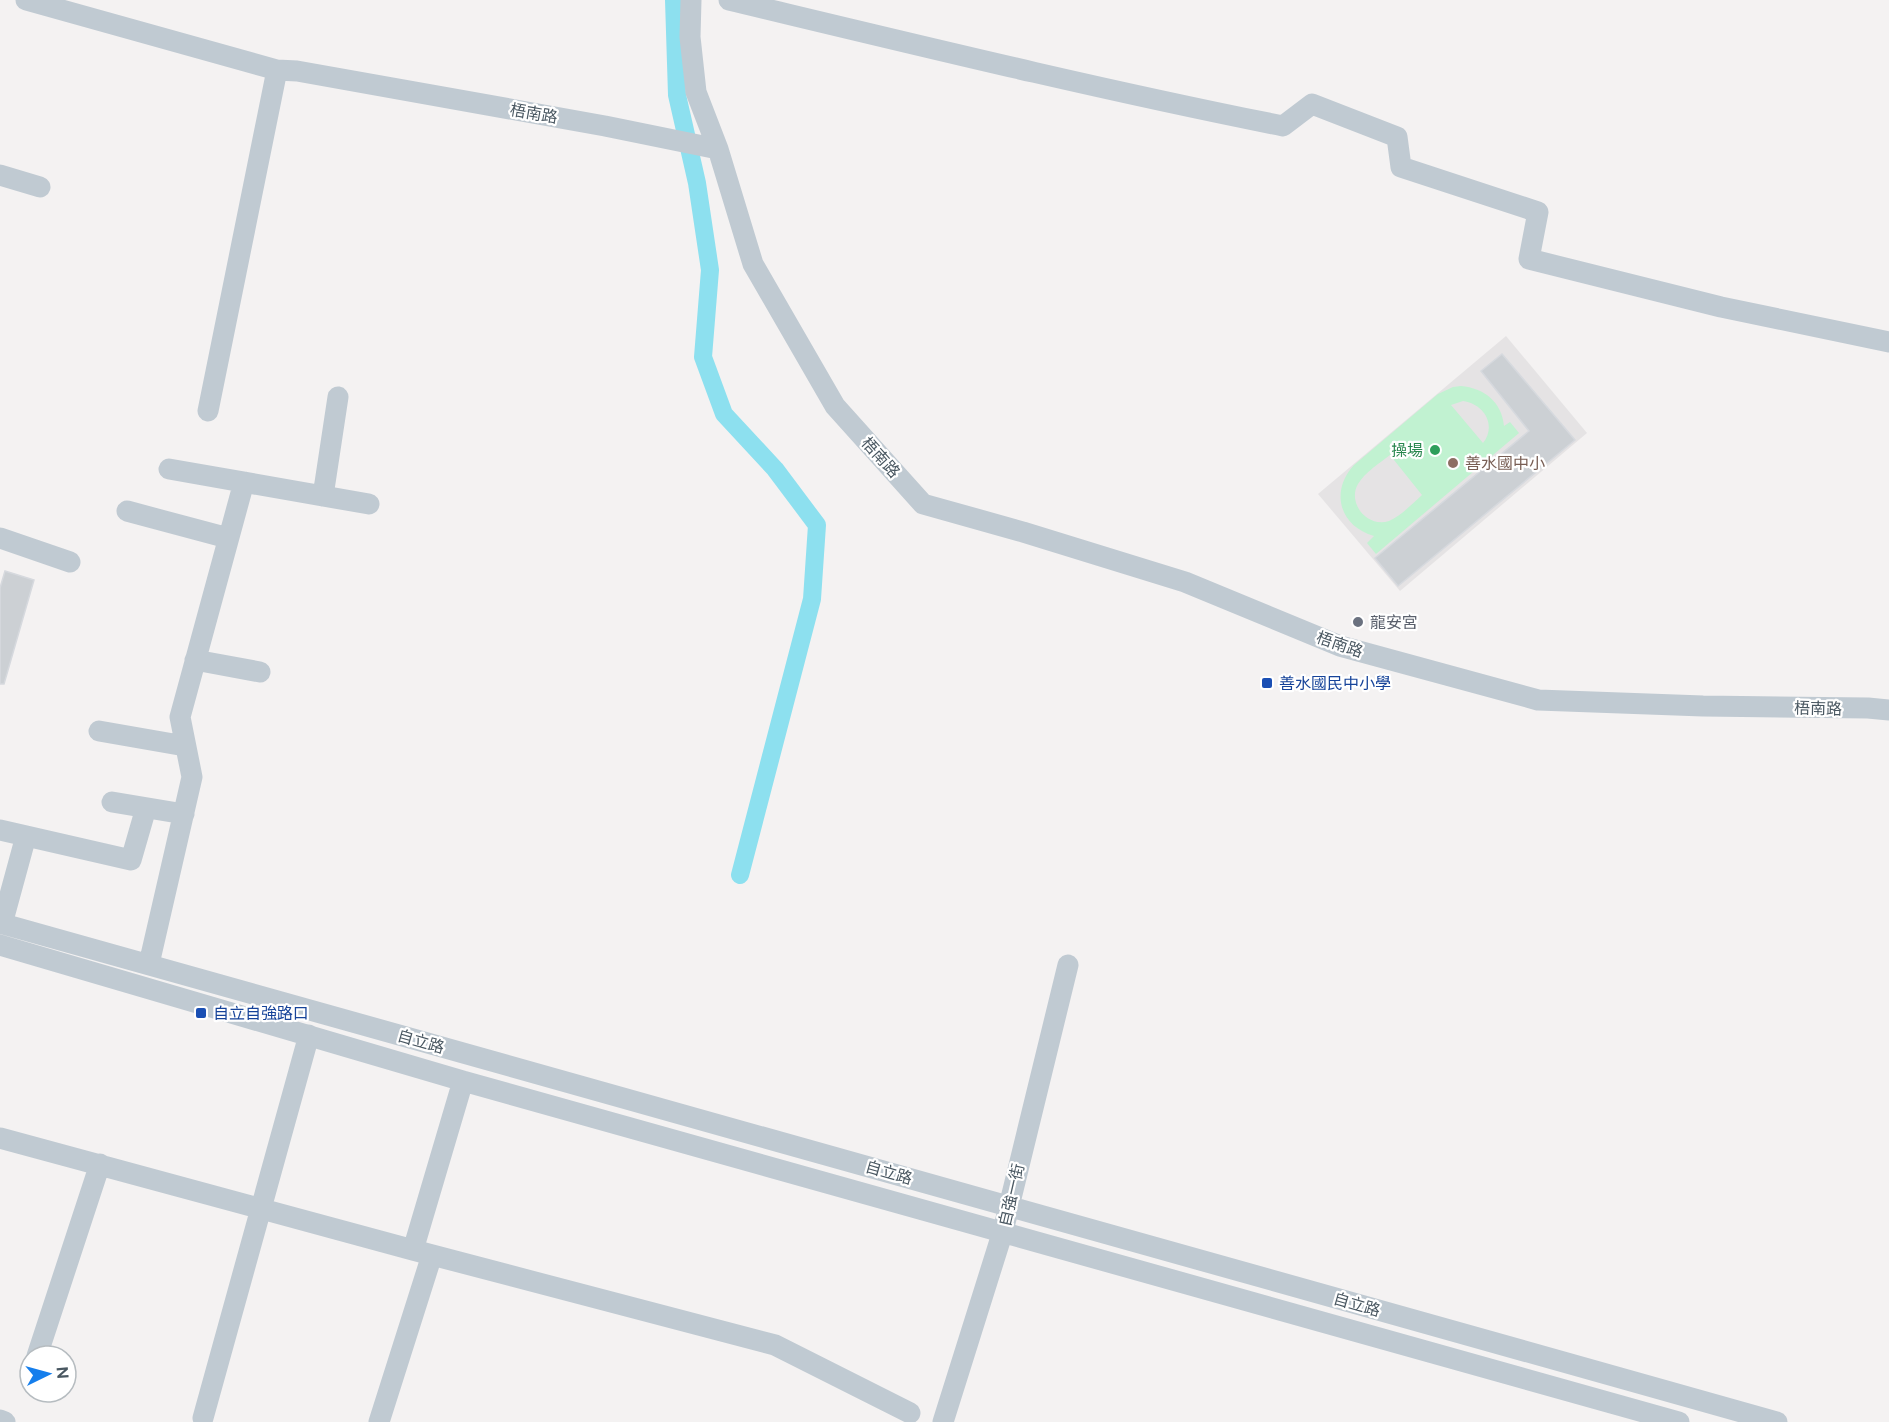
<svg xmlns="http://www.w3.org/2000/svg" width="1889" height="1422" viewBox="0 0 1889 1422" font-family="Figtree,'Noto Sans TC',sans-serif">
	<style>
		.education { fill: #e5e3e4 }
		.green { fill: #c1f2d1; fill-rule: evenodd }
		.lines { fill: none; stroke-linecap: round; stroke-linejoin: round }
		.canal { stroke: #8de0ef; stroke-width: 18 }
		.building { fill: #ccd0d4; stroke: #d6d9de; stroke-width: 1.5 }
		.minor { stroke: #c0cad2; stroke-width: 21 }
		.leisure-dot { fill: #2e9e5b; stroke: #fff; stroke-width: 2 }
		.education-dot { fill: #8d6e63; stroke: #fff; stroke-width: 2 }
		.worship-dot { fill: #6b7280; stroke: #fff; stroke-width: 2 }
		.transit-dot { fill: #1a4fb4; stroke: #fff; stroke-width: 2 }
		.labels { text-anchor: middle; stroke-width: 4.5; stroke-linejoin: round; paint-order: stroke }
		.street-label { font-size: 16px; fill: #495761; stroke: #fff }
		.leisure-label { font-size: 16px; fill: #27864d; stroke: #fff; text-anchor: end }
		.education-label { font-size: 16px; fill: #785e54; stroke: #fff; text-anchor: start }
		.worship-label { font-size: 16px; fill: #5b616d; stroke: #fff; text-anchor: start }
		.transit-label { font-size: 16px; fill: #164399; stroke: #fff; text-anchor: start }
	</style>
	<rect width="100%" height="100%" fill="#f4f2f2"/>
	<!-- education -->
	<path class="education" d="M1506 336 1587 433 1400 591 1318 494Z"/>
	<!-- green -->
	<path class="green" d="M1461 386C1484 388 1502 402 1504 426L1510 422 1519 433 1376 554 1367 543 1374 536C1339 526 1330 491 1354 465L1438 394 1453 387ZM1463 401C1484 404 1497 425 1483 443L1451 405ZM1390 455 1422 495C1413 503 1401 516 1389 521 1367 528 1347 503 1358 484 1365 472 1380 463 1390 455Z"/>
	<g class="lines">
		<!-- canal -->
		<path class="canal" d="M674 0 677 95 697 183 710 270 703 357 724 414 775 469 817 525 812 599 740 875"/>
	</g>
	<!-- building -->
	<path class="building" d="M1502 354 1575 440 1398 586 1375 558 1529 431 1481 371Z
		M5 571 34 580 4 684H0V588Z"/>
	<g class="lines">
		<!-- minor -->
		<path class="minor" d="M26 0 277 70 297 71 605 126 718 149
			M691 0 690 37 696 92 718 149 753 264 835 406 923 504 1023 532 1185 582 1340 646 1538 700 1703 706 1868 708 1889 710
			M729 0C913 44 1097 89 1283 126L1312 104 1397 137 1401 167 1538 212 1529 259 1721 307 1889 342
			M0 175 40 187
			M208 411 277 70
			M169 469 369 504
			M323 496 338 397
			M127 511 228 538
			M0 538 70 562
			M195 660 260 672
			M99 731 185 746
			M112 802 184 814
			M0 830 131 860 146 808
			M0 923 1777 1422
			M2 924 26 836
			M0 945 463 1081 1679 1422
			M149 964 192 777 180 717 244 482
			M0 1138 413 1250 775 1345 910 1413
			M413 1250 463 1081
			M37 1356 100 1164
			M203 1418 309 1035
			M0 1420 5 1422
			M379 1422 432 1255
			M943 1422 1003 1231 1068 965"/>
	</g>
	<!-- markers -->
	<circle class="leisure-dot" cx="1435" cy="450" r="6"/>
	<circle class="education-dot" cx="1453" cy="463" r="6"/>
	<circle class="worship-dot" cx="1358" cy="622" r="6"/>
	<g class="transit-dot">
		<rect x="1261" y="677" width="12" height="12" rx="3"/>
		<rect x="195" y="1007" width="12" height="12" rx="3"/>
	</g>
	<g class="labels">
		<!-- street labels -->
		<g class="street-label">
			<text transform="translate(534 113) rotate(10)" y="6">梧南路</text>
			<text transform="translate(881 457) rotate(48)" y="6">梧南路</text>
			<text transform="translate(1340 644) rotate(19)" y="6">梧南路</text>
			<text transform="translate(1818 708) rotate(1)" y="6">梧南路</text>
			<text transform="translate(421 1041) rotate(16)" y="6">自立路</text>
			<text transform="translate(889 1172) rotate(16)" y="6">自立路</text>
			<text transform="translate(1011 1195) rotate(-77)" y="6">自強一街</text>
			<text transform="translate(1357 1304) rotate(16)" y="6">自立路</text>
		</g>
		<!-- leisure labels -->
		<g class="leisure-label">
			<text x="1423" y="456">操場</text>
		</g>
		<!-- education labels -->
		<g class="education-label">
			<text x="1465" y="469">善水國中小</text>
		</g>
		<!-- worship labels -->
		<g class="worship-label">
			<text x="1370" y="628">龍安宮</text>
		</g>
		<!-- transit labels -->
		<g class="transit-label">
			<text x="1279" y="689">善水國民中小學</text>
			<text x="213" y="1019">自立自強路口</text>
		</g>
	</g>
	<!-- north arrow -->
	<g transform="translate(48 1374) rotate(85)"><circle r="28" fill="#ffffff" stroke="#b6bcc0" stroke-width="1.5"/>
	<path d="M0-4.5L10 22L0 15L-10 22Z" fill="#157eec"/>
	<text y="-9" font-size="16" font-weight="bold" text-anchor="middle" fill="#495761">N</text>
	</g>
</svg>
